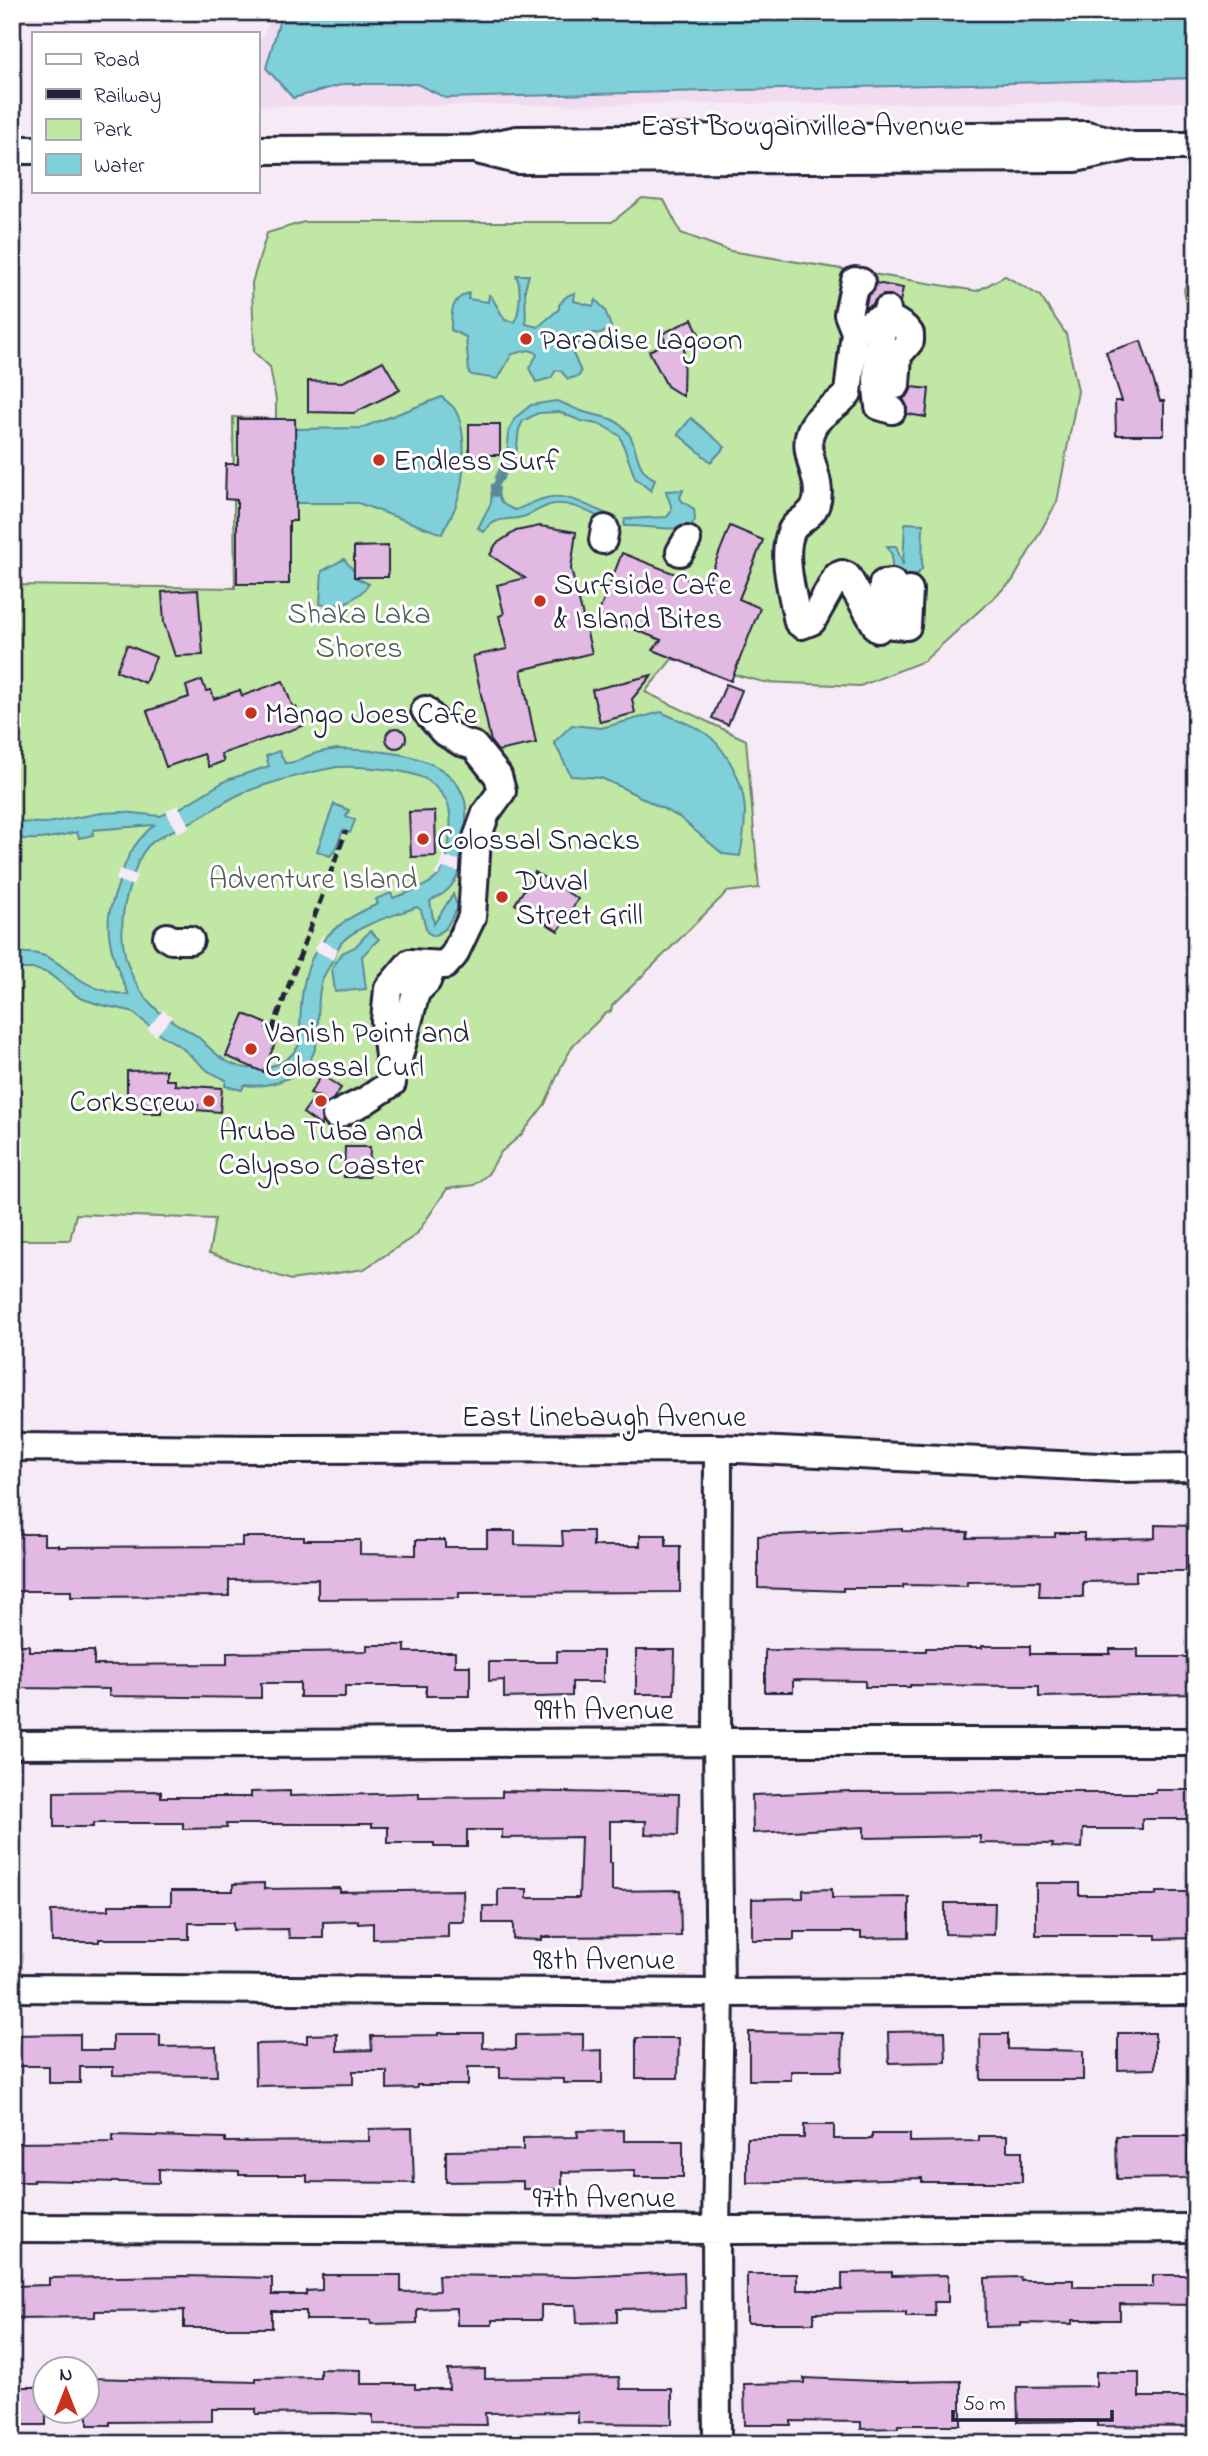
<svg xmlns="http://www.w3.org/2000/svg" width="1208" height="2456" viewBox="0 0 1208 2456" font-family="'Indie Flower',sans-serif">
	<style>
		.built { fill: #f0dbf0 }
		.green { fill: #c0e7a3; stroke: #71846f; stroke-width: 2 }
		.water { fill: #7fd0d8; stroke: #5a8a99; stroke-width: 2; fill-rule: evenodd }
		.pier { fill: #f6eaf6 }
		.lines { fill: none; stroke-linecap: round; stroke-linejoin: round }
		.stream { stroke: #5a8a99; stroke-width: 6 }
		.building { fill: #e1b9e2; stroke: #22223b; stroke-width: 2 }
		.minor-casing { stroke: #22223b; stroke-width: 32 }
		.minor { stroke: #fff; stroke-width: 26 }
		.rail { stroke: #22223b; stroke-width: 5; stroke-dasharray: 10 5; stroke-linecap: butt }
		.poi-dot { fill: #c8321e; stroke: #fff; stroke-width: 2.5 }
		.labels { text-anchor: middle; stroke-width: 6; stroke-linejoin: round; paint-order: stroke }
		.street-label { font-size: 30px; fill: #22223b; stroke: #fff }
		.poi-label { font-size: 30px; fill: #22223b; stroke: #fff; text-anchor: start }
		.park-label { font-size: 30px; fill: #515d5a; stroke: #fff }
	</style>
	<rect width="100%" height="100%" fill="#f6eaf6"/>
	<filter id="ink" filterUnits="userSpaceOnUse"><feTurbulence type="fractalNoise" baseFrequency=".0143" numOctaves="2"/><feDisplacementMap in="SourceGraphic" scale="14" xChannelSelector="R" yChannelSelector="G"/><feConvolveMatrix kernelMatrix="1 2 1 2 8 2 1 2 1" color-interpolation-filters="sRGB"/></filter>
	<g filter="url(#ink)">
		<!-- built -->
		<path class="built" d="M274 12H1196V102L257 106V47Z"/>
		<!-- green -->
		<path class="green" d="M642 198 664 200 681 233 730 251 977 291 1005 276 1040 296 1066 334 1078 391 1057 502 1013 580 924 661 860 686 764 682 672 659 645 692 746 740 759 888 727 892 612 1006 611 1011 605 1014 574 1044 562 1065 545 1104 521 1135 501 1152 488 1174 474 1185 447 1189 416 1235 364 1269 291 1280 209 1253 215 1219 76 1214 70 1240H12V585L235 588 233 417 276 419V400L270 367 254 352 252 283 267 233 304 222H612Z
			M1196 255V342L1184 290Z"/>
		<!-- water -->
		<path class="water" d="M282 12H1196V78L446 98 417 84H344L293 98 266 68Z
			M516 275H529L525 289 526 324 538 327 559 309V305C564 299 567 294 575 293L574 301 593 306 596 300 605 310 611 327 601 334 594 333 571 349 581 372 579 376 568 379 561 371 556 370 551 378 536 382 529 368 537 355 535 352 529 350 512 354 498 379 472 375 469 373 466 337 451 330C451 313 451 298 469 293L468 299 488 302 489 295 491 296 505 320 515 322C520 309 522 287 516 275Z
			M442 397C446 401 451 404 454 408 468 429 465 482 456 505 453 515 446 524 442 534L358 503H296L295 429 361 428Z
			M556 401C565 403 572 408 581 411 600 418 615 414 629 434 639 450 635 471 655 479L651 491 635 478 620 436 602 425 581 421 559 412 538 413 523 421 519 429 516 455 502 480 495 478 507 456 509 431 515 418 531 405Z
			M691 418 725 447 711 462 678 434Z
			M492 485 499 488C496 501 504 506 515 510 527 506 539 498 552 497 576 495 595 512 617 517L616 525C598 518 574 501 554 504 541 506 530 517 518 518 503 520 493 518 484 532L478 528 491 503Z
			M683 490 680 497 682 501 694 509 695 520 691 526C674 532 645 525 624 526L625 519 667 517C676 508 668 501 666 491Z
			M905 523 923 524 922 569 916 575H898L892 569V555L887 546H896L903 565Z
			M344 559 354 571V577L369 584C358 599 339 609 320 604L322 571Z
			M661 712C675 719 692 724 705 733 715 739 724 752 730 762 749 794 747 820 740 856L723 854 679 817 621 787 601 778 571 776 554 742 572 725 601 728Z
			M338 749C379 750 452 752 465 801 467 812 466 823 466 834 465 855 462 879 444 893 440 896 435 898 430 901L434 924 453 894 458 908 445 929 434 936 427 932 421 910 417 907C393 916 362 923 343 941 337 947 336 953 333 960 329 968 323 975 321 984 312 1024 332 1056 286 1079 272 1085 259 1087 244 1085L242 1090 225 1086 226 1080 208 1071 181 1047 158 1033 131 1011 101 1005 80 998 48 973 35 969H12V953C57 951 53 964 86 983 100 991 114 993 129 995 118 971 106 944 109 916 110 906 115 895 118 885 126 858 133 843 154 825L93 830V835L79 838 77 832C50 838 41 841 12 838V822L47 823 101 813 124 812 160 816 180 808 227 780 269 766 266 756 279 751 285 763C297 764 302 757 313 754 321 751 330 750 338 749ZM337 767C358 766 409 769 427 780 435 785 444 795 448 804 453 820 450 865 437 877 425 888 408 892 393 898L391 893 376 899 378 904C306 934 300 972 300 1043 287 1069 251 1075 226 1061 215 1055 207 1045 198 1037 184 1027 166 1020 154 1007 121 973 115 928 130 885 135 871 138 857 148 846 159 835 175 830 189 823 208 814 225 800 245 792 274 781 306 773 337 767Z
			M334 804 349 810 346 817 355 820 350 833 343 830 335 850 330 856 317 851Z
			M370 931 379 939 362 956 366 989 335 992 332 969 342 953 355 947Z"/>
		<!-- pier -->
		<path class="pier" d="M178 805 190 827 177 833 166 811Z
			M444 847 446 857 467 862 462 876V872L443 868 438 876 434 874 440 866Z
			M119 869 137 875 133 886 116 880Z
			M324 932 322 941 338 949 333 960 314 950Z
			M163 1010 172 1017 156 1036 147 1029Z"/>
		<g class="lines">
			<!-- stream -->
			<path class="stream" d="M495 494V486L503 472"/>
		</g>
		<!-- building -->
		<path class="building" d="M876 283 903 288 900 302 891 295H883L876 299 872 305 865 308 868 296 874 291Z
			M692 319 706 349 684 347 683 396 667 386 649 351 666 343 662 334Z
			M1141 341 1160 401H1164V435H1116L1115 401H1122L1106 352Z
			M383 361 400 390 354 413 308 412V381L343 382Z
			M912 387 929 389 926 417 907 414V406L903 399 909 394Z
			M238 419H295L296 521H289V584H237V500L225 499 226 464H238Z
			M469 424H500V455H469Z
			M540 526 576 532 571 569 592 653 521 670 536 743 498 751 491 742 473 656 507 649 499 616 504 614 497 585 525 578 490 555 496 544 516 531Z
			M730 526 763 540 739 599 760 608 731 681 653 650 661 640 598 615 622 553 706 586Z
			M388 546V577H354V547Z
			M198 590 203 655 175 656 164 623 162 592Z
			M127 645 156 657 145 683 116 671Z
			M652 675 632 699 635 713 600 722 592 690Z
			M202 680 206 691 211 690 214 699 240 690 242 696 283 681 293 708 296 707 303 726 221 754 224 761 209 767 204 754 166 767 147 711 189 697 186 686Z
			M726 684 742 690 728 725 712 718Z
			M386 738a10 10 0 1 1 20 0a10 10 0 1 1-20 0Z
			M435 811 436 856 411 857 409 812Z
			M535 872 578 899 558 931 515 904Z
			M244 1014 268 1024 266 1028 279 1034 263 1072 226 1056Z
			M166 1070V1080H175V1085L222 1088 220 1112 197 1110 198 1105H161V1113H144V1107H127V1071Z
			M322 1075 341 1088 333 1099 323 1107 321 1126 303 1113 314 1098 324 1099 310 1093Z
			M345 1147H370L369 1177H344Z
			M1155 1525 1196 1526V1557L1186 1556V1571H1136V1581L1083 1582V1597H1039L1040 1581 967 1582V1586L903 1585V1588H843V1591L758 1588V1536L902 1529V1531L968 1532 967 1538 1055 1537V1533H1084V1540L1155 1538Z
			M487 1531H515V1545L563 1546 562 1531H593V1546H640V1535H666V1546H680V1592L459 1593V1598L318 1599V1579L229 1580V1596L71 1597V1591H12V1546H17V1534H44V1545H59V1547L242 1546V1537H304V1540H360V1554L416 1555V1540H445V1547H487Z
			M12 1645H29V1651H94V1665L227 1664V1653L367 1651V1645H405V1652H455V1666H470V1696H426V1686H345V1697H300V1683H261V1698L109 1696V1689L14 1688Z
			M982 1646H1030V1654H1110V1649H1138V1657H1196V1694L1039 1697V1686L910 1685V1687H865V1681L793 1680V1692H765V1650L926 1651V1648H982Z
			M636 1650H675L674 1694H636Z
			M557 1651H603V1682H572V1696L504 1698V1680L489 1681V1662H557Z
			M1156 1790H1196V1819H1142V1829H1083L1082 1848 1052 1847 1053 1844 980 1843V1836L864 1838V1827L753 1833 752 1795 850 1791V1792L1054 1791H1083V1793H1156Z
			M161 1791V1797H251V1792L290 1791V1796L419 1793V1798L502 1797V1791L679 1794 678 1835 645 1834 646 1821H610V1863H612V1891L680 1890 681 1936 542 1937V1940L513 1939V1923H483V1906H498V1889H527V1898H579L581 1837 502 1838V1830H467V1847H434V1843H388V1827H372V1824H226L227 1828 183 1829V1823H93V1827H54V1792Z
			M264 1883V1889L340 1888V1892L463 1890 464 1922H448V1937L373 1939V1923L358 1924V1921L323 1922V1938H289L288 1929 233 1930V1923H189V1939H99V1942H52L51 1911 109 1910V1905H171V1891H233V1884Z
			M1036 1883H1079V1895H1156V1892H1195L1196 1938 1156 1939V1935H1036Z
			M832 1889V1898L909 1897V1937L861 1938V1932H794V1940H752V1899L803 1898V1890Z
			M945 1903H995L994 1935 945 1934Z
			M945 2031 946 2062 889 2063 888 2032Z
			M749 2032 843 2033 842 2071H791V2080H749Z
			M438 2033H483V2048L516 2049V2035L583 2034V2051L602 2050V2083H564V2079L500 2078V2067H468V2085H417V2088L387 2089V2071H353V2084L256 2086 255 2044 307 2043V2035L337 2034V2051L372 2050 371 2036 438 2035Z
			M1118 2033H1155V2069L1118 2070Z
			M80 2034V2050H113V2035H160V2047L216 2046 217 2076 113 2075V2067H80V2083H49V2066H12V2035Z
			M980 2034H1008V2049L1083 2051V2080H981Z
			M636 2038H679L678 2078H636Z
			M804 2125H834V2139H872V2134H910V2142L979 2141V2136H1007V2151H1022V2182H922V2178L747 2183V2138H804Z
			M412 2128 414 2183 307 2182V2175H239V2171L159 2169V2183L34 2180V2182H12V2143L113 2142V2135L225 2138V2142L369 2141V2129Z
			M624 2130V2141H683V2177H635V2170L562 2172V2189H523V2181L446 2182V2151L523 2150V2138L578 2137 577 2131Z
			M1116 2136H1188V2178L1117 2179Z
			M684 2272 685 2308 617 2309V2322L577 2323 576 2305H541V2320H492V2325H457V2308L417 2309V2323L371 2324 370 2320H306V2311H272V2328H184V2310L95 2311V2317L12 2318V2286L49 2285V2278L184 2276 272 2278V2295H306V2291L322 2290V2275H401V2292L439 2291 438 2275 576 2277Z
			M892 2272V2276L948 2275V2302H934L935 2316H906V2312L814 2313V2323H747V2274H797V2290H842V2273Z
			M1153 2275H1196V2305L1120 2304V2320H1073V2324L1021 2323V2326L986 2327 985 2278 1020 2277 1021 2280H1073V2287H1153Z
			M320 2369 361 2370V2384H415V2389H449L448 2370 485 2369V2379L619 2377 620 2389H672V2424L578 2423V2412L485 2413 486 2425 373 2424V2415L333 2413 256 2414V2409H212V2421L110 2422V2425H88V2378L256 2382V2378L320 2377Z
			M1096 2372H1139V2397H1196V2427L1097 2426V2421L1018 2422 1017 2387 1096 2386Z
			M804 2378 898 2382 961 2381V2425H898V2428L861 2429V2422L791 2421V2425H745L744 2384 804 2383Z
			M20 2387H46V2425H21Z"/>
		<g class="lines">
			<defs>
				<path id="minor" d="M12 150H33
					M257 150 473 149 517 140 1087 135 1132 146
					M481 151 517 160 1075 158 1132 146H1196
					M887 310C879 342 874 373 879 406L892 410
					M855 332 848 314 855 281 861 282
					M896 385 898 355 910 341V334L905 328 896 322 876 320 855 332 848 393C838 406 821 412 813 426 798 452 825 478 816 504 811 518 795 521 791 532 781 556 793 596 798 622L802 625 812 621 837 576 842 574 847 576 878 629 881 625 883 584 892 583 893 625 907 626 909 590
					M603 540 605 529
					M680 552 687 540
					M167 937 171 940H190
					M396 1067 416 992 427 981 433 965
					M336 1115 365 1101 392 1083 385 1021 388 989 410 963 445 965 454 955 472 917 477 838 486 813 502 791 498 776 474 746 461 742 443 731 425 710
					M12 1447 280 1449 718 1448 1119 1468 1196 1467
					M12 1745 717 1742H1196
					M12 1988 720 1993 1196 1991
					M12 2228 736 2230 1196 2228
					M717 2444 716 2230 720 1993 717 1742 718 1448"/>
			</defs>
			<!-- minor casing -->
			<use href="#minor" class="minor-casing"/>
			<!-- minor -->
			<use href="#minor" class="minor"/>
			<!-- rail -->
			<path class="rail" d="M272 1031 346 831"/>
		</g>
	</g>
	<!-- markers -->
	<g class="poi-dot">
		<circle cx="526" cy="339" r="7"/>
		<circle cx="379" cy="460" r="7"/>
		<circle cx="540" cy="601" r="7"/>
		<circle cx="251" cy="713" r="7"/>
		<circle cx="423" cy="839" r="7"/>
		<circle cx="502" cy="897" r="7"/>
		<circle cx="251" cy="1049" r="7"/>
		<circle cx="209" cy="1101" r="7"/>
		<circle cx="321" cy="1101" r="7"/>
	</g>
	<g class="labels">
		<!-- street labels -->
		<g class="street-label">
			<text x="802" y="135">East Bougainvillea Avenue</text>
			<text x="604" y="1426">East Linebaugh Avenue</text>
			<text x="604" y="1719">99th Avenue</text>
			<text x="604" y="1969">98th Avenue</text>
			<text x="604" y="2207">97th Avenue</text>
		</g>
		<!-- poi labels -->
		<g class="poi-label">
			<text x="540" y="349">Paradise Lagoon</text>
			<text x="393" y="470">Endless Surf</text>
			<text x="554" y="594">Surfside Cafe<tspan x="554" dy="34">&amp; Island Bites</tspan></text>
			<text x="265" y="723">Mango Joes Cafe</text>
			<text x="437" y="849">Colossal Snacks</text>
			<text x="516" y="890">Duval<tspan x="516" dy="34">Street Grill</tspan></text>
			<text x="265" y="1042">Vanish Point and<tspan x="265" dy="34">Colossal Curl</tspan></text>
			<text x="195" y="1111" text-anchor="end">Corkscrew</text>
			<text x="321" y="1140" text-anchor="middle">Aruba Tuba and<tspan x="321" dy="34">Calypso Coaster</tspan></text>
		</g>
		<!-- park labels -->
		<g class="park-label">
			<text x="359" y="623">Shaka Laka<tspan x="359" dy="34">Shores</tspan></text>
			<text x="313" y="888">Adventure Island</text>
		</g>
	</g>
	<!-- margin -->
	<rect width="1208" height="2456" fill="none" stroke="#fff" stroke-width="42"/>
	<rect x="21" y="21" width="1166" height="2414" fill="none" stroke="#22223b" stroke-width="2.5" filter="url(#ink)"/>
	<!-- legend -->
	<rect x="32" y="32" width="228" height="161" fill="#ffffff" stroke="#a7a7b1" stroke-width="2"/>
	<rect x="46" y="54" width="35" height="10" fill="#ffffff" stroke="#a7a7b1" stroke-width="2"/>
	<text x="94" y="66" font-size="21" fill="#22223b">Road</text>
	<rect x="46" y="89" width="35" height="10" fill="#22223b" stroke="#a7a7b1" stroke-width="2"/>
	<text x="94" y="102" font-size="21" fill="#22223b">Railway</text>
	<rect x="46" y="119" width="35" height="21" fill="#c0e7a3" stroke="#a7a7b1" stroke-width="2"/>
	<text x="94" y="136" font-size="21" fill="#22223b">Park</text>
	<rect x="46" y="154" width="35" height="21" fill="#7fd0d8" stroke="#a7a7b1" stroke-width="2"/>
	<text x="94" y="172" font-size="21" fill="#22223b">Water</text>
	<!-- north arrow -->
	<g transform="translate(66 2390)"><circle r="33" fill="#ffffff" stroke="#a7a7b1" stroke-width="2"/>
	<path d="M0-5L12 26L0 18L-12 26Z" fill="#c8321e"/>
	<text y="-10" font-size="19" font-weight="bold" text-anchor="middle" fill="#22223b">N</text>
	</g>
	<!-- scale -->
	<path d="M953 2410v10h159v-10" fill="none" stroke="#22223b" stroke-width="3.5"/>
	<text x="963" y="2410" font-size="21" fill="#22223b" stroke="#ffffff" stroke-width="5" paint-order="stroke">50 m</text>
</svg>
